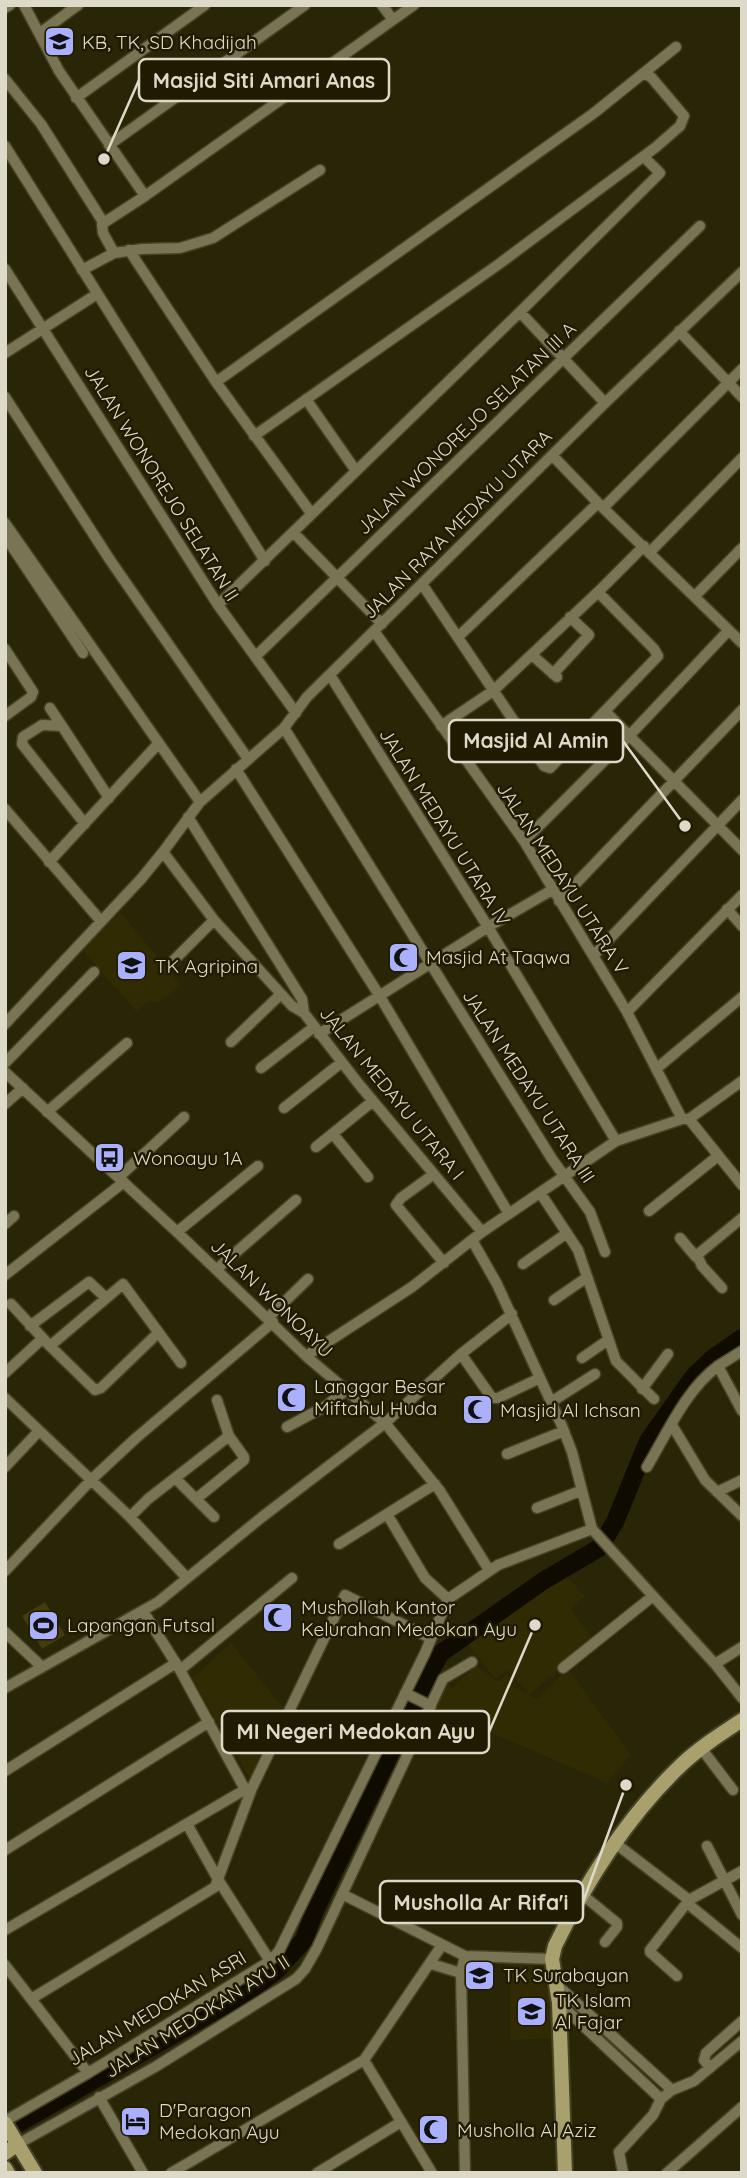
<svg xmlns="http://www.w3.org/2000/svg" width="747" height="2178" viewBox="0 0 747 2178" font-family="Quicksand,sans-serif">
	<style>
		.built { fill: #312b04 }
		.green { fill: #433c11 }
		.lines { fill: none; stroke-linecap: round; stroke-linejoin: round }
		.stream { stroke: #0f0b00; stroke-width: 2.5 }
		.river { stroke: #0f0b00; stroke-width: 18 }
		.street-casing { stroke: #464226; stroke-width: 13 }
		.secondary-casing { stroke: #464226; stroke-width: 18 }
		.street { stroke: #787454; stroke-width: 10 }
		.secondary { stroke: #a9a16d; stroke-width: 14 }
		.labels { text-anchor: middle; stroke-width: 5; stroke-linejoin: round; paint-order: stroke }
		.poi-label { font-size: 19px; fill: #dddaca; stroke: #201b00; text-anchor: start }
		.street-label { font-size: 19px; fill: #dddaca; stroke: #201b00 }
		.leader { fill: none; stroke: #dddaca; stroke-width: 2.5 }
		.callout-dot { fill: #dddaca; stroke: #201b00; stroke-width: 2.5 }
		.callout { fill: #201b00; stroke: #dddaca; stroke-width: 2.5 }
		.callout-label { font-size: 21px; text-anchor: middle; font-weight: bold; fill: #dddaca }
	</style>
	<rect width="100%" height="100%" fill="#292507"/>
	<!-- built -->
	<path class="built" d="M120 912 181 985 160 1002 150 1001 136 1011 81 948Z
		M564 1573 585 1596 571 1609 593 1640 529 1695 537 1699 568 1669 631 1755 607 1783 434 1708 445 1684 452 1688 476 1666 497 1681H501L505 1674 514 1679 512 1686 529 1694 507 1670 495 1679 465 1640Z
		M231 1643 288 1714 250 1778 192 1679Z
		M506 1962H526L551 1982 556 2038 510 2040V1985L507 1984Z"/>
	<!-- green -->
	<path class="green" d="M45 1602 65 1635 42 1649 22 1616Z"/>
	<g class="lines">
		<!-- stream -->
		<path class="stream" d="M9 2159 17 2173"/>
		<!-- river -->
		<path class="river" d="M5 2131 246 1993 278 1969 304 1940 315 1910 429 1673 441 1653 543 1581 599 1548 615 1522 648 1441 694 1376 713 1358 742 1338"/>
		<defs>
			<path id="street" d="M24 5 59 71 145 196 102 224 103 233 114 253 82 270
				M382 5 393 20
				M5 8 10 5
				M40 33 78 5
				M5 79 41 124 103 222
				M76 98 205 5
				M109 145 305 5
				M5 146 265 561
				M145 196 414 5
				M129 250 216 382 311 513
				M114 253 142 249 180 248 213 238 320 170
				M5 269 218 605 296 713
				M520 312 660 173 644 157
				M679 331 742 397
				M5 353 97 294
				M216 382 594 113 676 47
				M5 397 110 560 248 759
				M306 399 356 471
				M254 436 499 264 656 147 680 126 684 116 651 77 645 74
				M552 455 598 503 742 643
				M603 508 742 369
				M5 523 200 802
				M293 532 382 624
				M5 536 83 653
				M650 552 742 458
				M422 584 544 766 550 768 658 656 654 649 598 592
				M695 596 742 548
				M218 605 520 312 605 403
				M374 631 524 841 627 1012 682 1119
				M458 637 598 503
				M5 649 33 692 31 697 5 716
				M532 655 557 677
				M256 656 700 226
				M553 674 589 635 570 617
				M330 675 488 927 616 1141
				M50 708 62 726
				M605 711 742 850
				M441 726 493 691 598 592 644 546
				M284 728 552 1159 590 1212 605 1252
				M236 769 379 995 509 1214
				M5 809 100 920
				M188 817 302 999 304 1013
				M85 824 22 744 23 737 42 725 62 726 109 798
				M524 841 630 735 728 631
				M163 852 214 920 292 1006 304 1013 358 1083 482 1232
				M49 862 158 744
				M559 901 742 710
				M727 909 742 926
				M594 955 742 800
				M173 961 214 920
				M627 1012 742 895
				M5 1024 141 879 163 852 200 802 284 728 307 697 605 403 742 272
				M319 1034 488 927 552 890
				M231 1042 281 994
				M5 1063 94 972
				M261 1068 314 1027
				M656 1069 742 997
				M5 1072 177 1232 306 1356 385 1423 440 1491 489 1570
				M5 1104 23 1088
				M284 1108 342 1062
				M47 1112 127 1043
				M689 1119 742 1185
				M689 1119 742 1081
				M333 1134 368 1177
				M316 1147 373 1101
				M434 1174 401 1198 396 1205 444 1263
				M119 1177 184 1117
				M541 1194 578 1250 616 1361 654 1399
				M649 1211 718 1156
				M5 1224 14 1216
				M177 1232 258 1166
				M680 1238 696 1257
				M472 1240 497 1284 562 1426 572 1452 592 1529 715 1664 742 1698
				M523 1264 567 1233
				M217 1269 296 1200
				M5 1275 124 1182
				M722 1288 702 1266 697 1255 742 1218
				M554 1300 586 1278
				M11 1304 50 1346
				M268 1318 308 1279
				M30 1326 89 1282 106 1298
				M158 1333 101 1388 95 1390 50 1346 123 1284 181 1363
				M742 1351 718 1366 742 1411
				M461 1354 492 1398H498L540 1378
				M306 1356 412 1287 482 1232 616 1141 682 1119H689
				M582 1358 608 1340
				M5 1373 42 1339
				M642 1389 668 1354
				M5 1398 130 1517 187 1578
				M551 1402 595 1374
				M672 1425 705 1480 742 1516
				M287 1427 326 1406 346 1390
				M507 1454 564 1431
				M5 1467 39 1431
				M647 1467C668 1432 685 1391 718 1366
				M175 1478 214 1517
				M717 1492 742 1480
				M196 1499 244 1460V1457L229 1436 217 1400
				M537 1508 580 1491
				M387 1514 425 1578 448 1599
				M130 1517 148 1499 229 1436
				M339 1544 435 1484
				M5 1571 92 1479 136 1438 273 1322
				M143 1611 180 1670 247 1793
				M5 1632 42 1667
				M715 1664 742 1647
				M563 1668 653 1596
				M180 1670 292 1578
				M5 1688 158 1602 262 1517 385 1423 461 1354 512 1314
				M405 1693 431 1706
				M701 1748 733 1790
				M5 1771 176 1663
				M187 1824 219 1881 270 1961
				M615 1843 689 1900 742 1871
				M707 1846 742 1915
				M5 1850 209 1722
				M342 1894 465 1956 552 1959
				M584 1896 617 1923V1927L605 1942
				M687 1903 742 1948
				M5 1930 246 1789 252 1788
				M465 1956 461 1973 465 2173
				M431 1964 461 1973
				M5 1965 88 2073
				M677 1976 650 1952V1950L689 1900
				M557 1985 672 2090
				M31 1999 215 1887 252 1788 345 1595 430 1638
				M559 2003 661 2099
				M364 2060 432 2173
				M710 2068 704 2060 706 2053 742 2021
				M99 2097 143 2173
				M661 2099 672 2090 694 2081 742 2041
				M5 2121 88 2073 270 1961 279 1951 425 1653 448 1599 498 1565 592 1529
				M18 2144 155 2067 296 1979 305 1969 317 1948 443 1679 472 1662
				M171 2173 364 2060 442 1945
				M317 2173 401 2122
				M623 2173 619 2152 653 2115 661 2099
				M667 2173 742 2107"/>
			<path id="secondary" d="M5 2123 35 2173
				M5 2153 18 2144
				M5 2168 8 2173
				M565 2173 559 2003 552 1959 555 1946C586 1882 627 1818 677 1769 696 1750 719 1735 742 1720"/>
		</defs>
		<!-- street casing -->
		<use href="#street" class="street-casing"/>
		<!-- secondary casing -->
		<use href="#secondary" class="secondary-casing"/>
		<!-- street -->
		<use href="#street" class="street"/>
		<!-- secondary -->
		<use href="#secondary" class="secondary"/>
	</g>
	<!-- icons -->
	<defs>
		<symbol id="school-square" viewBox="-11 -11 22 22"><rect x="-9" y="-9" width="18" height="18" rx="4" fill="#aab0fb" stroke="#201b00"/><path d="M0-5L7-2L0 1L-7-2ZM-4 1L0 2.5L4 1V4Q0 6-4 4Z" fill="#111"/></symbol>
		<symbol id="mosque-square" viewBox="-11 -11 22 22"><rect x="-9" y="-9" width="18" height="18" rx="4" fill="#aab0fb" stroke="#201b00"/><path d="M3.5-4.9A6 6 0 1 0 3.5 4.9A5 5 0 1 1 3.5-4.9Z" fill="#111"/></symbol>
		<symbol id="bus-square" viewBox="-11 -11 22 22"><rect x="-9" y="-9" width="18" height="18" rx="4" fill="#aab0fb" stroke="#201b00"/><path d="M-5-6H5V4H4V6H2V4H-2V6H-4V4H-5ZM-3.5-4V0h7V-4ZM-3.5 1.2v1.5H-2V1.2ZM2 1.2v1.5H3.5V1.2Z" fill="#111"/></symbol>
		<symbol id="stadium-square" viewBox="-11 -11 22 22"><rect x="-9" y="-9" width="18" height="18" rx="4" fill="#aab0fb" stroke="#201b00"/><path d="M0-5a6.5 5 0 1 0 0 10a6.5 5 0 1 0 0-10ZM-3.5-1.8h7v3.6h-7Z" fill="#111"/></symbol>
		<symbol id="hotel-square" viewBox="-11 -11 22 22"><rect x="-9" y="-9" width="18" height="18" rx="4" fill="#aab0fb" stroke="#201b00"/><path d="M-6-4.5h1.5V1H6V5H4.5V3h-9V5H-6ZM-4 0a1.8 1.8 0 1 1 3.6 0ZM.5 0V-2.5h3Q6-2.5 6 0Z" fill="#111"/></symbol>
	</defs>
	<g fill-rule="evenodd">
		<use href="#school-square" x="42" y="24" width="35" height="35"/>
		<use href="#mosque-square" x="386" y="940" width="35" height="35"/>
		<use href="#school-square" x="114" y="948" width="35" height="35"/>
		<use href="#bus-square" x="92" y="1140" width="35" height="35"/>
		<use href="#mosque-square" x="274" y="1380" width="35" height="35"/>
		<use href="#mosque-square" x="460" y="1392" width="35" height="35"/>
		<use href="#mosque-square" x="260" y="1600" width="35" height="35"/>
		<use href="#stadium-square" x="26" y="1608" width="35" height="35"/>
		<use href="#school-square" x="462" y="1958" width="35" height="35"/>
		<use href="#school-square" x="514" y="1994" width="35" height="35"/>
		<use href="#hotel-square" x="118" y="2104" width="35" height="35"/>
		<use href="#mosque-square" x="416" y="2112" width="35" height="35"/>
	</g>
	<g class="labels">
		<!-- poi labels -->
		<g class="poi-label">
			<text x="82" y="49">KB, TK, SD Khadijah</text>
			<text x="426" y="964">Masjid At Taqwa</text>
			<text x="155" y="973">TK Agripina</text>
			<text x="133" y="1165">Wonoayu 1A</text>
			<text x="314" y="1393">Langgar Besar<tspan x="314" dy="22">Miftahul Huda</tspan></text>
			<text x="500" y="1417">Masjid Al Ichsan</text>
			<text x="301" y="1614">Mushollah Kantor<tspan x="301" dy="22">Kelurahan Medokan Ayu</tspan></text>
			<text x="67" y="1632">Lapangan Futsal</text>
			<text x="503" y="1982">TK Surabayan</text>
			<text x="555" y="2007">TK Islam<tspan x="555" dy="22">Al Fajar</tspan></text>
			<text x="159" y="2117">D'Paragon<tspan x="159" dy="22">Medokan Ayu</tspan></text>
			<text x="457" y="2137">Musholla Al Aziz</text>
		</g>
		<!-- street labels -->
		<g class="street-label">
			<text transform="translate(466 428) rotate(-44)" y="7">JALAN WONOREJO SELATAN III A</text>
			<text transform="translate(162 483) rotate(58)" y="7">JALAN WONOREJO SELATAN II</text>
			<text transform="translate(457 524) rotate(-45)" y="7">JALAN RAYA MEDAYU UTARA</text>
			<text transform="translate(445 827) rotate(58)" y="7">JALAN MEDAYU UTARA IV</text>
			<text transform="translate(563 878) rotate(57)" y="7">JALAN MEDAYU UTARA V</text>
			<text transform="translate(529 1086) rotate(57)" y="7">JALAN MEDAYU UTARA III</text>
			<text transform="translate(392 1093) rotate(51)" y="7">JALAN MEDAYU UTARA I</text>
			<text transform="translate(272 1298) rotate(44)" y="7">JALAN WONOAYU</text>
			<text transform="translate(157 2008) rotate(-31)" y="7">JALAN MEDOKAN ASRI</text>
			<text transform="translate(197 2016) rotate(-32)" y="7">JALAN MEDOKAN AYU II</text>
		</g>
	</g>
	<!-- callouts -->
	<path class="leader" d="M104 159L139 80M685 826L623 741M535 1625L489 1732M626 1785L583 1902"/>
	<g class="callout-dot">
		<circle cx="104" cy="159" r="7"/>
		<circle cx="685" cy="826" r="7"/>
		<circle cx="535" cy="1625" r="7"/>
		<circle cx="626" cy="1785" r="7"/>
	</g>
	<g class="callout">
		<rect x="139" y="59" width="250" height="42" rx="7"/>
		<rect x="449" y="720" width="174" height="42" rx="7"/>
		<rect x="222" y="1711" width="267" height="42" rx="7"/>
		<rect x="380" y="1881" width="203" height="42" rx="7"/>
	</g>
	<g class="callout-label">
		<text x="264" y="88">Masjid Siti Amari Anas</text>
		<text x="536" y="748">Masjid Al Amin</text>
		<text x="356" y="1739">MI Negeri Medokan Ayu</text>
		<text x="481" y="1910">Musholla Ar Rifa'i</text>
	</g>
	<!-- border -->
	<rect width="747" height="2178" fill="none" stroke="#dddaca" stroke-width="14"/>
</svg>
